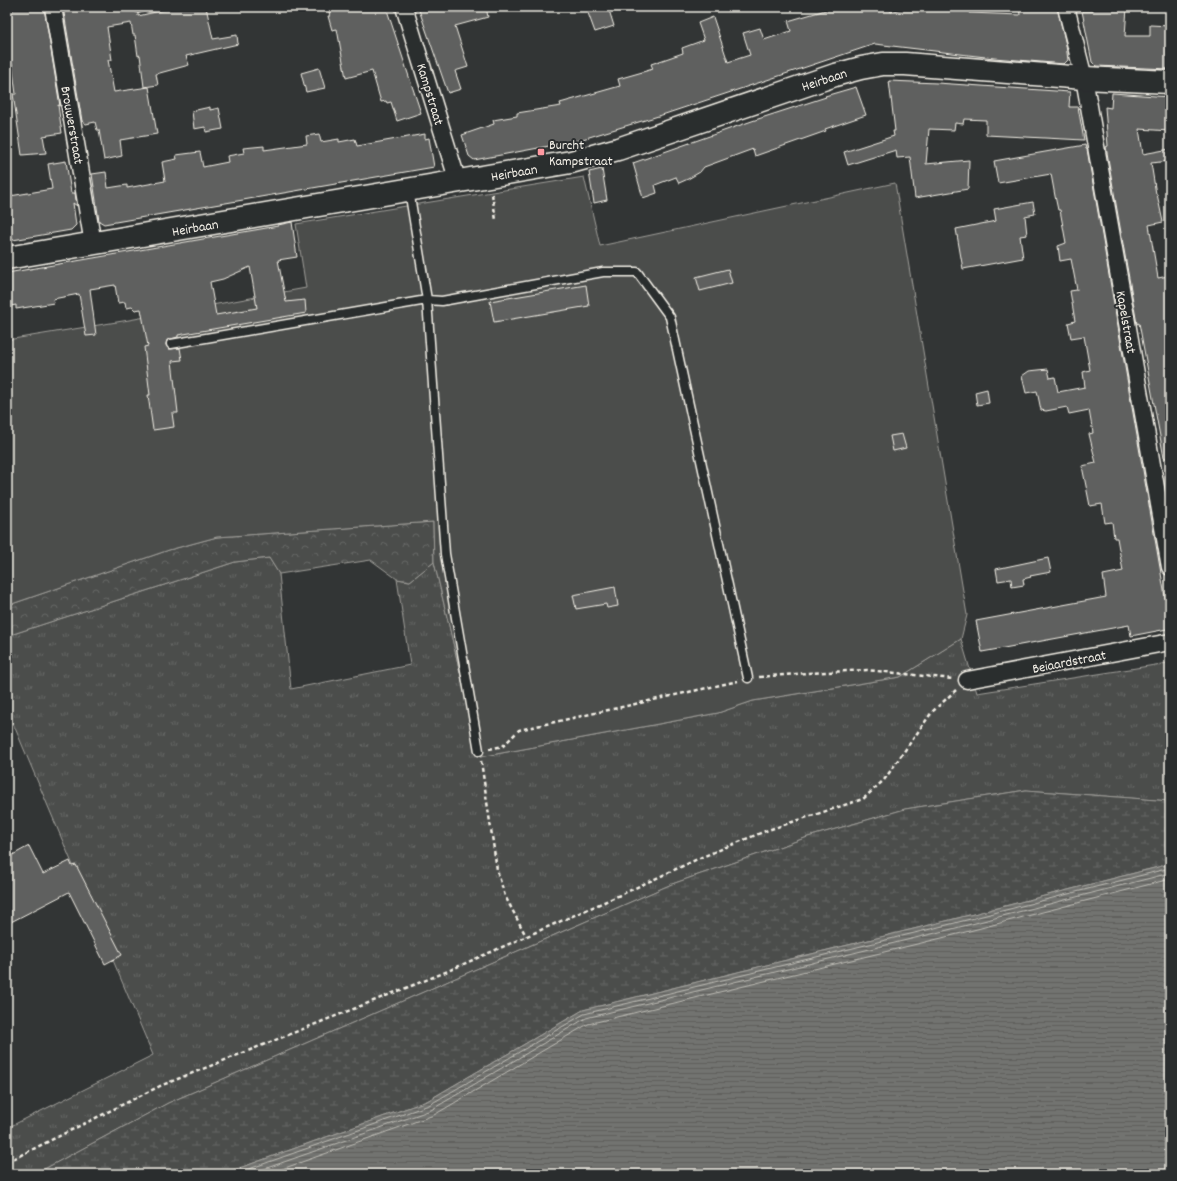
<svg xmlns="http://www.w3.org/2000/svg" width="1177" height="1181" viewBox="0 0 1177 1181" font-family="Dekko,sans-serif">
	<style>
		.grass { fill: url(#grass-tufts); stroke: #a09f9a }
		.forest { fill: url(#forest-crowns); stroke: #a09f9a }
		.wetland { fill: url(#wetland-marsh); stroke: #a09f9a }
		.pitch { fill: #4b4d4c; stroke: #a09f9a }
		.water { fill: url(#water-rules); stroke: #a6a5a0 }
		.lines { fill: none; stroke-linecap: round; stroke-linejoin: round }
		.shore { stroke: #c0bfb8; stroke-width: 1 }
		.building { fill: #5f605f; stroke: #f4f1e8; fill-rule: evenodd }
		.lane-casing { stroke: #f4f1e8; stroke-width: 11 }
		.street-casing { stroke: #f4f1e8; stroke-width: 19 }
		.secondary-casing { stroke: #f4f1e8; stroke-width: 25 }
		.path { stroke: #f4f1e8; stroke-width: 2.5; stroke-dasharray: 4 3; stroke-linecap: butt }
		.lane { stroke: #2a2d2e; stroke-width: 8 }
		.street { stroke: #2a2d2e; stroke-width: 16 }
		.secondary { stroke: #2a2d2e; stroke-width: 22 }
		.poi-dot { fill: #ff9aa2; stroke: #2a2d2e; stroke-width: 1.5 }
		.labels { text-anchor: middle; stroke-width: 4; stroke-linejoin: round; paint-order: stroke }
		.street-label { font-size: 14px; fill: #f4f1e8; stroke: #2a2d2e }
		.poi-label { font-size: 14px; fill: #f4f1e8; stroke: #2a2d2e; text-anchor: start }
	</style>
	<defs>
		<pattern id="grass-tufts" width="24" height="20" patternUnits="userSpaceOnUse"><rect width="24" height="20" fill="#4b4d4c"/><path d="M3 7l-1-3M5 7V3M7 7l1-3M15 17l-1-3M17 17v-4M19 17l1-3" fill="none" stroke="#666766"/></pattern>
		<pattern id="forest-crowns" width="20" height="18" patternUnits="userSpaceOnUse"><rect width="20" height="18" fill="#4b4d4c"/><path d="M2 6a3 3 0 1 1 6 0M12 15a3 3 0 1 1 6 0" fill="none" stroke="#666766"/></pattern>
		<pattern id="wetland-marsh" width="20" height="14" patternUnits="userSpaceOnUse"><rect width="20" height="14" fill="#4b4d4c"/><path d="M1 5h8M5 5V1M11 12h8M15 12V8" fill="none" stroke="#666766"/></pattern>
		<pattern id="water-rules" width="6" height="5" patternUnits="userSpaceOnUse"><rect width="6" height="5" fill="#727370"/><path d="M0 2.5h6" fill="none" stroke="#5e5e5b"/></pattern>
	</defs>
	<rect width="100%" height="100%" fill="#323535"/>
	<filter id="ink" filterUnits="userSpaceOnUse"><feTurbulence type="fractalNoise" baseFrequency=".025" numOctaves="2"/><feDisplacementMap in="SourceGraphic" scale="8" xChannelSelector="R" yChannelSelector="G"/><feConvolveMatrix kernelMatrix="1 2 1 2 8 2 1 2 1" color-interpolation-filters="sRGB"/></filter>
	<g filter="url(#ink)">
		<!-- grass -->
		<path class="grass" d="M269 558 279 574 291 689 410 665 397 579 410 581 434 562 480 757 718 713 753 701 900 677 961 639 977 693 1168 663 1170 675V801L1026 790 905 809 808 837 672 884 168 1103 35 1174H7V1128L153 1055 7 709V636L235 562Z"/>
		<!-- forest -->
		<path class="forest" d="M433 522 434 562 410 581 397 579 371 560 279 574 269 558 235 562 7 636V592L9 605 169 550 217 537Z"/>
		<!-- wetland -->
		<path class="wetland" d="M1026 790 1170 801V864L946 921 583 1010 427 1101 223 1174H35L168 1103 672 884 808 837 905 809Z"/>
		<!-- pitch -->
		<path class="pitch" d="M584 177 600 246 895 183 967 615 961 639 900 677 753 701 718 713 480 757 434 562 433 522 217 537 169 550 9 605 7 592V340L129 320 306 288 296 224Z"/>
		<!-- water -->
		<path class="water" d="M1170 864V1174H223L427 1101 583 1010 946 921Z"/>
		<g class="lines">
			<!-- shore -->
			<path class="shore" d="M235 1174 429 1105 584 1014 947 925 1170 868
				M250 1174 431 1110 586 1018 948 930 1170 873
				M268 1174 434 1115 588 1024 950 936 1170 879"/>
		</g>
		<!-- building -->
		<path class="building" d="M14 7H44L60 106 58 105 62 133 43 136 46 153 22 155 13 94H16L12 64 7 65V10L14 9Z
			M63 7H134V10L138 13V16L178 7H206L213 39 237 35 238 44 186 56 189 65 156 74 158 85 144 87 140 55 138 56 135 35H133L131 23 107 27 112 60H108L114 92 149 87 157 134 120 140 122 156 104 160 99 130H97L95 122 86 124 82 121Z
			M328 7H386L421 113 397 121 391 102 387 103 386 101 381 102 372 71 346 78 337 29 332 30 328 16H330Z
			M418 7H486L488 17 455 26 468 67 455 71 461 89 448 93Z
			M590 7H608L614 26 595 32 588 13 591 12Z
			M836 7H889L891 12 905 7H969V13L1020 15 1019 7H1057L1066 45 1068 60 1064 64 994 58 875 44 665 114 576 141 474 160 469 156 462 135 494 124 493 120 517 116V113L561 106 560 103 620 86 618 79 653 69 651 64 683 53 682 48 704 40 698 23 713 17 728 62 750 55 743 33 760 28 764 40 791 31 788 21Z
			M1093 7H1127L1125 36H1150V25L1170 26V69L1096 66 1092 62 1082 11H1093Z
			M319 68 325 88 306 92 301 73Z
			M889 81 937 83 1070 92 1069 107H1078L1084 140 986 135V120L964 119 963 124 955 123 954 130 929 129 926 164 969 160 968 189 915 198 910 157 897 158 896 150 848 165 844 152 894 136 893 131H895Z
			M856 87 866 115 825 129 826 131 755 156 753 149 704 167 700 172 688 179 679 183 676 177 655 185 657 193 643 198 633 163 752 121 826 97 825 96Z
			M1112 93 1170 97V131L1139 129 1143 154 1170 149V161L1151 163 1156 194H1157L1163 222 1149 225 1158 278 1168 276 1170 284V458H1164L1139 323 1137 324 1106 147 1108 146 1105 107 1111 108Z
			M210 107V110L219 108 223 129 206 132 205 127 194 129 192 111Z
			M319 134 321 142 339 139V142L355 139 357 146 425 134V139L429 138 434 167 104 224 99 221 92 174 106 172 108 188 127 185V188L165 181 162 162 177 159 176 155 200 152 203 167 228 162 227 156 244 153 243 148 264 146V150L307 144 306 136Z
			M1085 145 1086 149H1087L1170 625 1167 629 1131 636 1129 625 982 652 976 621 1106 597 1103 575 1123 571 1117 538H1114L1112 522 1105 523 1102 504 1090 506 1082 466 1096 463 1089 434 1093 433 1089 410 1069 414 1067 407 1046 411 1041 410 1037 391 1026 393 1022 376 1029 371 1048 369 1050 378 1055 377 1058 392 1085 387 1083 372 1090 370 1084 336 1071 338 1068 323 1075 321 1070 291 1077 290 1071 259 1060 261 1058 246 1066 243 1060 210H1058L1055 196 1051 174 998 183 994 161Z
			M66 161 71 193H75L77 206 73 203 76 225 71 230 7 241V206H11L10 196 52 189 48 164Z
			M602 169 607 200 594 203 589 172Z
			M1033 202 1035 214 1025 216 1027 235 1020 236 1023 258 963 269 956 229 996 221 994 209Z
			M292 222 297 257 278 260 286 302 305 300 306 313 178 335V337L167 340 166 345 169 349 180 348 182 360 172 361 178 413H172L174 427 153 430 148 395H150L144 347 148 346 141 309 135 310 132 307 126 308 125 302 118 303 115 285 90 289 96 335 86 336 79 294 53 299 54 303 16 309V305L11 306 9 293 7 294V273L278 226V225ZM250 267 257 308 216 315 210 282 223 279Z
			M728 269 732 283 700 291 696 277Z
			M586 285 589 306 494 322 490 301Z
			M987 389 989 403 977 405 975 392Z
			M902 434 906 448 893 451 890 436Z
			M1048 558 1051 572 1030 576 1031 577 1023 579 1024 585 1012 587 1011 579 998 581 996 569Z
			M615 587 618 606 607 608 606 604 576 609 573 595Z
			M29 846 43 874 70 861 72 866 76 865 122 955 105 964 69 892 7 924V858Z"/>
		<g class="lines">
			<defs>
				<path id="lane" d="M139 8 143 7
					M409 190 427 300 445 554 479 751
					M171 344 427 300 442 301 603 272H637L670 317 748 678"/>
				<path id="street" d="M53 7 93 244
					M404 7 458 182
					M1066 7 1084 78 1170 567
					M967 680 1170 642"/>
				<path id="secondary" d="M7 258 571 162 618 149 835 75 861 68 883 64H905L1084 78 1170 82"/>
			</defs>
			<!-- lane casing -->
			<use href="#lane" class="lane-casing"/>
			<!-- street casing -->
			<use href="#street" class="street-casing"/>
			<!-- secondary casing -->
			<use href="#secondary" class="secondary-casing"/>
			<!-- path -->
			<path class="path" d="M492 194 496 220
				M759 677 808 673 867 670 953 679
				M489 749 503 746 519 730 738 681
				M481 761 497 870 505 896 526 936
				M7 1162 160 1086 441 974 620 895 702 857 768 830 863 799 884 780 932 712 956 690"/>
			<!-- lane -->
			<use href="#lane" class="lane"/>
			<!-- street -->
			<use href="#street" class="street"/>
			<!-- secondary -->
			<use href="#secondary" class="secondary"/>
		</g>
	</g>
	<!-- markers -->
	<rect class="poi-dot" x="537" y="148" width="8" height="8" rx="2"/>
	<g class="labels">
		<!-- street labels -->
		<g class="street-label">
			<text transform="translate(824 79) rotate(-18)" y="5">Heirbaan</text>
			<text transform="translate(431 94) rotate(73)" y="5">Kampstraat</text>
			<text transform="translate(73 125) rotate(80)" y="5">Brouwerstraat</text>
			<text transform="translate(514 172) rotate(-10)" y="5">Heirbaan</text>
			<text transform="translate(195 227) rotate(-10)" y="5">Heirbaan</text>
			<text transform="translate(1127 322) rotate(80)" y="5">Kapelstraat</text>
			<text transform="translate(1069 661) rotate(-11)" y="5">Beiaardstraat</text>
		</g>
		<!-- poi labels -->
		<g class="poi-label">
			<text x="549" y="149">Burcht<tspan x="549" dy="16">Kampstraat</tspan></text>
		</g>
	</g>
	<!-- margin -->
	<rect width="1177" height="1181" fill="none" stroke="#2a2d2e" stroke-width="24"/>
	<rect x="12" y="12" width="1153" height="1157" fill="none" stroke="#f4f1e8" stroke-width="1.5" filter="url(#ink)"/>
</svg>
